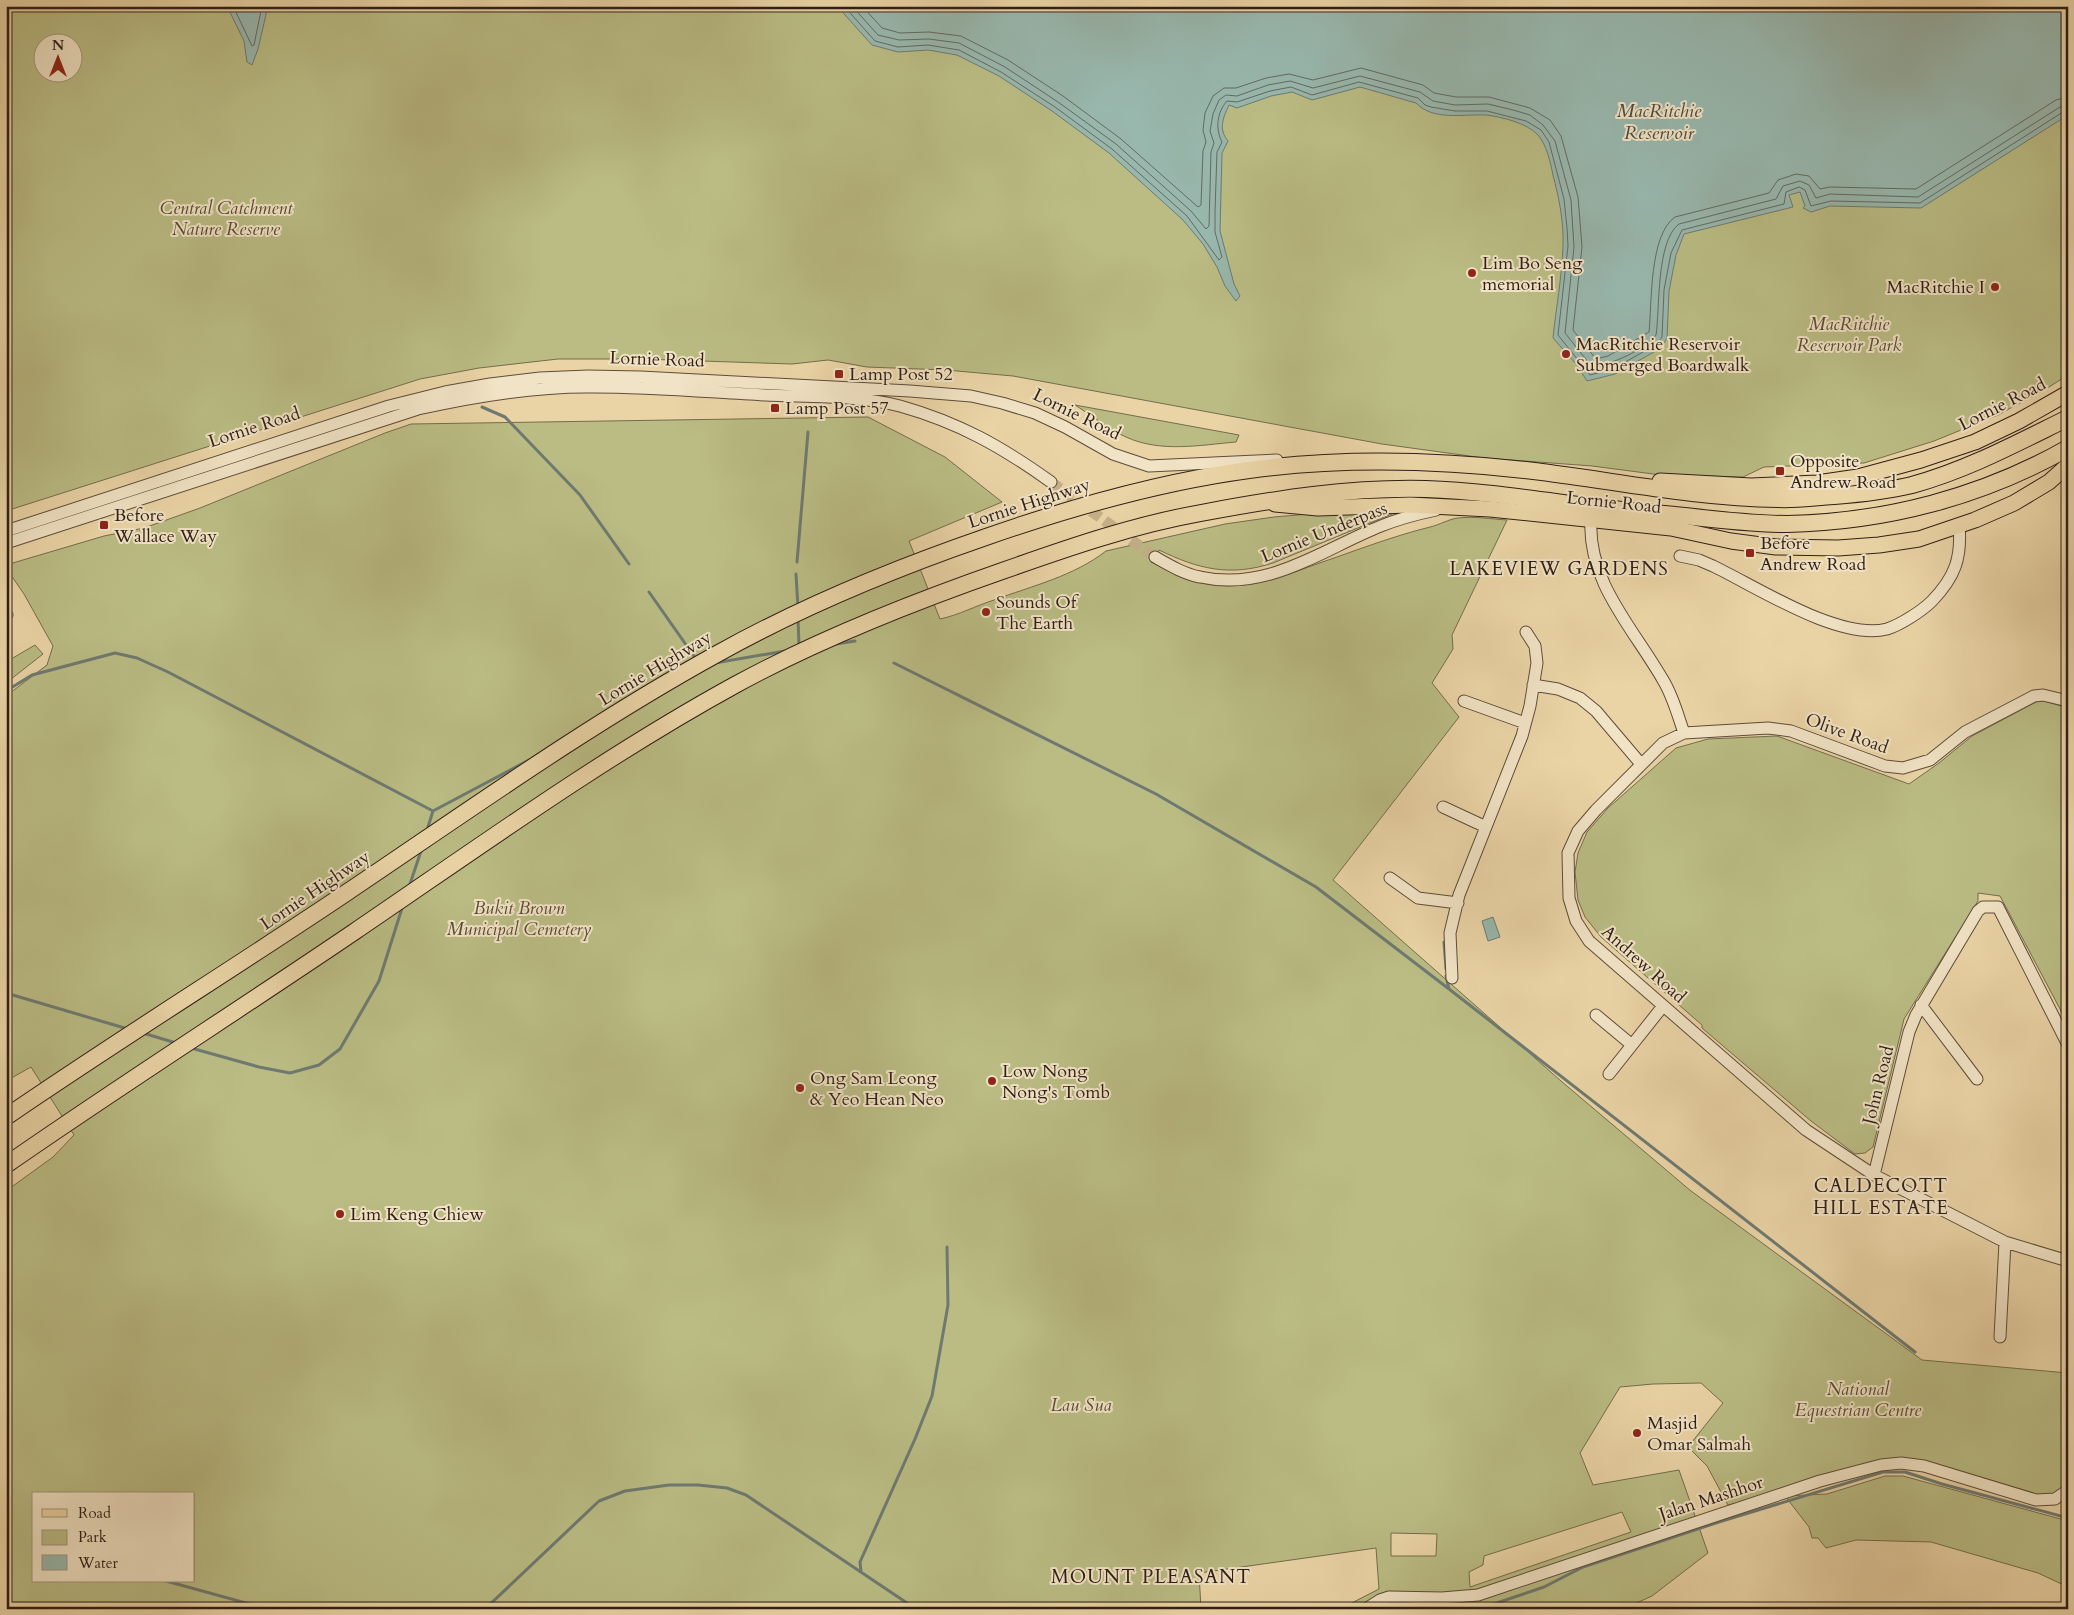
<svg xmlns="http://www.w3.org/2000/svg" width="2074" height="1615" viewBox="0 0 2074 1615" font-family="Cardo,serif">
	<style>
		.green { fill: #babc84; stroke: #746d4d; fill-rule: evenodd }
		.water { fill: #98b7ad; stroke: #6e7a71 }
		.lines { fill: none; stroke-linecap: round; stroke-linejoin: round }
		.shore { stroke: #646a62; stroke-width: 1 }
		.stream { stroke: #6e7a71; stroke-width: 3 }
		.minor-tunnel { stroke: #c5b089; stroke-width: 11; stroke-dasharray: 11 5.5; stroke-linecap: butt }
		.minor-casing { stroke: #5e4c3a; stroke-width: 13 }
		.major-casing { stroke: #2f1e16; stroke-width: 17 }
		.highway-casing { stroke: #2f1e16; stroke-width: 18 }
		.minor { stroke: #f1e3c5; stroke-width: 11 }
		.major { stroke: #ead4a6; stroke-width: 15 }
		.highway { stroke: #ead4a6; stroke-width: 16 }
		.poi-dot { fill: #8f2418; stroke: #f1e3c5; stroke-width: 2 }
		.labels { text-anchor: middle; stroke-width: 4; stroke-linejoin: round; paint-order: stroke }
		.park-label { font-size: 18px; font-style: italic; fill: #594d37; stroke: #f1e3c5 }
		.poi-label { font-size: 18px; fill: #2f1e16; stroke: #f1e3c5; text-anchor: start }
		.street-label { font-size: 18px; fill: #2f1e16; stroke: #f1e3c5 }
		.water-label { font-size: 19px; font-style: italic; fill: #4e4c43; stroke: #f1e3c5 }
		.neighbourhood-label { font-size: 19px; letter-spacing: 1px; fill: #2f1e16; stroke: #f1e3c5 }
	</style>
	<rect width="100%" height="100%" fill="#ead4a6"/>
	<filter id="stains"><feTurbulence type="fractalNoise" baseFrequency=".004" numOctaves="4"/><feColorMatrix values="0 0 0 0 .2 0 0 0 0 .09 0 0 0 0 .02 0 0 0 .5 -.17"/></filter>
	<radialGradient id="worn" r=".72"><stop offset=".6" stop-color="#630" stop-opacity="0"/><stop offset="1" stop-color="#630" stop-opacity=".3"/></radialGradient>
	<!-- green -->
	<path class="green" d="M6 6H2068V375L2049 387 1998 415 1934 441 1864 463 1764 467 1743 477 1661 475 1592 466 1484 458 1382 444 1013 376 946 370 867 367 828 360 792 364 641 359H558L479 368 420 379 6 511ZM42 42H72V72H42Z
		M1075 405 1239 435 1236 442C1200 445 1161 453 1126 437 1108 429 1091 415 1075 405Z
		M868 417 945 457 1002 502 909 541 940 619C959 615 975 606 994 600 1032 586 1074 576 1106 551L1225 524 1274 517 1332 512 1404 509 1273 563C1230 577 1198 569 1159 550L1151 562C1171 573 1191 583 1215 585 1251 589 1281 577 1314 565 1352 552 1390 537 1430 527 1439 525 1449 519 1458 518 1474 516 1491 519 1507 520L1452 635 1453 649 1432 683 1459 717 1333 880 1561 1081 1691 1191 1922 1360 2068 1373V1489L2044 1500 1900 1464 1776 1495 1728 1505 1707 1466 1688 1447 1723 1403 1701 1383 1653 1384 1620 1387 1580 1453 1593 1485 1679 1470 1708 1553 1652 1596 1623 1609H1340L1379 1589 1376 1548 1199 1573 1201 1609H6V1191L53 1157 74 1135 31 1067 6 1081V696L47 665 53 646 24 594 6 568V565L104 536 144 528 200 508 385 433 411 424ZM34 1494H194V1581H34ZM1622 1512 1631 1532 1470 1587 1469 1572 1483 1565 1484 1556ZM1391 1533 1437 1534 1436 1556H1391Z
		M35 645 43 654 6 683V662Z
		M2038 701H2044L2068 708V1024L2000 896 1978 893V901L1904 1019 1873 1147 1865 1153 1855 1154 1811 1121 1702 1028V1025L1601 937 1585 917 1578 900 1575 872 1578 853 1587 832 1608 808 1676 748 1708 739 1777 736 1909 784 1939 763 1972 736Z
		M1885 1476H1903L2068 1521V1587L2038 1573 1931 1542 1856 1540 1826 1548 1818 1538H1812L1809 1527 1785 1496 1827 1494Z"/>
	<!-- water -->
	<path class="water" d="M227 6H268L258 49 252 65 247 62 244 41Z
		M837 6H2068V115L1921 208 1830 206 1811 212 1803 208 1805 206 1800 192 1789 195 1793 207 1684 234 1676 255 1669 291 1667 338 1661 348 1615 374 1587 381 1576 364 1553 338C1556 308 1562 277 1563 246 1564 222 1559 198 1553 175 1550 161 1547 146 1538 135 1527 123 1502 117 1486 115 1463 114 1433 121 1416 103L1360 87 1312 100 1292 92 1271 96 1237 108 1229 105C1223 118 1218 129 1228 141L1222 153 1220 231 1234 284 1240 296 1236 301 1225 286 1217 267 1203 244 1183 220 1109 153 1052 111 999 76 957 55 928 50 898 52 872 45Z
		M1493 917 1500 937 1488 941 1482 921Z"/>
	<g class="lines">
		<!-- shore -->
		<path class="shore" d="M233 6 252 46 254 45 262 6
			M844 6 875 41 898 47 928 45 959 50 1001 72 1055 107 1112 149 1187 216 1219 260 1222 257 1215 232V211L1217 152 1222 142C1215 129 1217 112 1227 101L1237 102 1270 91 1291 87 1312 95 1359 82 1418 98 1425 105 1431 107 1455 111H1487L1526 121 1541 130 1549 142 1564 199 1567 228 1568 246 1558 335 1590 375 1613 369 1657 344 1662 337 1664 290 1671 253 1682 230 1784 204 1786 192 1799 187 1805 190 1811 206 1831 201 1920 203 2063 112 2068 111
			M852 6 878 35 899 40 929 39 959 43 1005 67 1058 102 1116 144 1191 211 1206 229 1209 226 1211 152 1214 143 1210 131 1213 114 1219 100 1226 95 1237 96 1268 85 1290 81 1313 88 1360 76 1420 92 1433 101 1455 105 1488 104 1513 110 1530 115 1543 125 1555 141 1571 200 1574 247 1565 333 1593 368C1610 364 1646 350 1656 335 1660 309 1656 241 1679 224L1776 199 1783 186 1800 181 1809 185 1816 198 1830 194 1918 197 2060 107 2068 105
			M862 6 882 28 900 33 929 32 961 36 1008 60 1063 96 1121 139 1198 207 1201 205 1203 151 1206 142 1203 130 1205 113 1213 96 1224 88H1236L1266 78 1289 74 1313 80 1361 68 1423 85 1434 93 1456 97H1489L1530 108 1550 120 1561 136 1578 197 1582 247 1573 330 1596 359 1608 356 1649 332C1652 304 1649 235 1675 217L1769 193 1778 180 1796 174 1809 176 1820 189 1830 187 1916 189 2056 100 2068 97"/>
		<!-- stream -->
		<path class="stream" d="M482 407 505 417 580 495 629 564
			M797 562 808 432
			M796 574 798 608
			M649 592 696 659
			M798 619 799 645
			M836 644 855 641
			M715 663 785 651
			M894 663 1156 794 1316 887 1449 989 1915 1352
			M6 691 32 675 115 653 137 658 168 672 433 811
			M427 830 433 811 529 760
			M409 887 421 851
			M1444 942 1446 969
			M1446 976 1449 989
			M6 993 128 1029
			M143 1033 176 1043
			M191 1048 259 1067 290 1073 319 1065 340 1049 379 981 403 905
			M861 1572 860 1562 915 1439 932 1396 948 1305 947 1247
			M166 1581 268 1609
			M485 1609 599 1501 625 1491 669 1485H698L727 1488 746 1495 916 1609
			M1487 1609 1488 1606 1544 1587 1583 1567 1722 1521 1883 1472H1905L1942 1484 2068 1518"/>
		<!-- minor-tunnel -->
		<path class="minor-tunnel" d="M1051 482 1155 557"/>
		<defs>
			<path id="minor" d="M1591 519C1587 582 1634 629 1663 680 1673 696 1678 716 1684 733
				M6 531 389 406 445 392 490 384 540 378 588 376 641 377 910 391 971 396 1002 403 1035 413 1065 427 1113 454 1149 466 1277 460
				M6 543 418 409C476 396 535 386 594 387 651 387 708 392 765 395 808 397 859 395 900 406 960 423 1002 447 1051 482
				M1680 556 1699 560 1713 566C1757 587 1839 641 1887 629 1900 625 1922 611 1932 601 1955 577 1962 558 1959 525
				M1155 557C1169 565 1184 574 1200 577 1268 592 1321 550 1381 526 1398 519 1417 514 1436 510
				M6 615H7
				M1533 685 1558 689 1580 698 1596 711 1641 764
				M1464 701 1525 723
				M2068 701 2043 695 2034 696 1965 732 1930 760 1903 768 1885 766 1791 731 1768 728 1684 733 1663 743 1596 810 1578 831 1568 853 1569 898 1576 921 1589 941 1806 1130 1874 1175 2005 1242 2068 1261
				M1443 807 1486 827
				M1390 878 1418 898 1458 903
				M1452 978 1450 933 1459 895 1522 736 1530 706 1537 663 1535 646 1526 632
				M1921 1005 1977 1079
				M1596 1015 1632 1045
				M1609 1074 1663 1006
				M1874 1175 1909 1032 1916 1015 1978 911 1983 907H1998L2068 1045
				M2000 1337 2005 1242
				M1366 1609 1380 1600 1389 1597 1442 1598 1478 1595 1820 1481 1881 1465 1901 1463 1924 1466 2036 1500 2055 1499 2068 1490"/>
			<path id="major" d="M1660 481 1751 486 1817 483 1858 477 1921 460 1975 442 2019 421 2068 393
				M1275 504 1318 508 1410 505 1490 509 1671 528 1731 541 1776 547 1838 548 1879 545 1919 539 1975 520 2014 503 2049 482 2068 465"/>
			<path id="highway" d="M6 1117C118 1040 233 969 346 893 468 811 588 725 717 654 803 606 893 569 986 537 1072 507 1159 482 1249 470 1345 457 1445 460 1542 472 1620 482 1698 498 1778 499 1796 500 1815 497 1834 496 1860 494 1887 491 1912 485 1967 470 2017 443 2068 418
				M6 1165C121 1085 239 1010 354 932 479 847 602 758 735 685 821 638 913 602 1005 570 1070 547 1134 525 1201 513 1275 499 1351 487 1426 489 1482 491 1539 500 1595 507 1625 511 1655 513 1685 516 1719 520 1753 524 1787 524 1885 522 1982 497 2068 448"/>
		</defs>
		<!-- minor casing -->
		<use href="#minor" class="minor-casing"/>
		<!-- major casing -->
		<use href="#major" class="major-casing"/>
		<!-- highway casing -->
		<use href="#highway" class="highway-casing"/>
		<!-- minor -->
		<use href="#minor" class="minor"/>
		<!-- major -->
		<use href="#major" class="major"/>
		<!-- highway -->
		<use href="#highway" class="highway"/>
	</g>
	<!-- markers -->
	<g class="poi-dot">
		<circle cx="1472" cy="273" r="5"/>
		<circle cx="1995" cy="287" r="5"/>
		<circle cx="1566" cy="354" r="5"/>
		<rect x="834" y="369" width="10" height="10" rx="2.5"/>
		<rect x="770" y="403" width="10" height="10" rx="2.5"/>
		<rect x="1775" y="466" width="10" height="10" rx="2.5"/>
		<rect x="99" y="520" width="10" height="10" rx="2.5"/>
		<rect x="1745" y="548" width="10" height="10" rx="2.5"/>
		<circle cx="986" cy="612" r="5"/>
		<circle cx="992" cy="1081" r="5"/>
		<circle cx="800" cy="1088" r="5"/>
		<circle cx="340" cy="1214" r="5"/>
		<circle cx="1637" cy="1433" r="5"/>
	</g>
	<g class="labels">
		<!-- park labels -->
		<g class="park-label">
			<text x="226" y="214">Central Catchment<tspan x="226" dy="21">Nature Reserve</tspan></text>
			<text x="1849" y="330">MacRitchie<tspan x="1849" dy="21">Reservoir Park</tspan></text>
			<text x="519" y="914">Bukit Brown<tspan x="519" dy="21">Municipal Cemetery</tspan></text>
			<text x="1858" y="1395">National<tspan x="1858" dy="21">Equestrian Centre</tspan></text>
			<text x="1081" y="1411">Lau Sua</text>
		</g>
		<!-- poi labels -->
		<g class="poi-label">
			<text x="1482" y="269">Lim Bo Seng<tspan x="1482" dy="21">memorial</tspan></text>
			<text x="1985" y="293" text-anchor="end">MacRitchie I</text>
			<text x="1576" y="350">MacRitchie Reservoir<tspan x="1576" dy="21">Submerged Boardwalk</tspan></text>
			<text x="849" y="380">Lamp Post 52</text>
			<text x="785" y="414">Lamp Post 57</text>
			<text x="1790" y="467">Opposite<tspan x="1790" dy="21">Andrew Road</tspan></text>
			<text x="114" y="521">Before<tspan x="114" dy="21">Wallace Way</tspan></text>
			<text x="1760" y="549">Before<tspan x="1760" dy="21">Andrew Road</tspan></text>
			<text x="996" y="608">Sounds Of<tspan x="996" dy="21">The Earth</tspan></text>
			<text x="1002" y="1077">Low Nong<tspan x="1002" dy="21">Nong's Tomb</tspan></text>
			<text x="810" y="1084">Ong Sam Leong<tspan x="810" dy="21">&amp; Yeo Hean Neo</tspan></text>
			<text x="350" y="1220">Lim Keng Chiew</text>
			<text x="1647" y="1429">Masjid<tspan x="1647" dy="21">Omar Salmah</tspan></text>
		</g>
		<!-- street labels -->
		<g class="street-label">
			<text transform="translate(657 359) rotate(2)" y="6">Lornie Road</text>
			<text transform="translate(2002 404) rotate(-27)" y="6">Lornie Road</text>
			<text transform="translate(1077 414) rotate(26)" y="6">Lornie Road</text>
			<text transform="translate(254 427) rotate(-18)" y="6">Lornie Road</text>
			<text transform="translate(1614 502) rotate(6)" y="6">Lornie Road</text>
			<text transform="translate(1029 503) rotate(-18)" y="6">Lornie Highway</text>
			<text transform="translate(1324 532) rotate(-22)" y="6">Lornie Underpass</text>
			<text transform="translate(655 668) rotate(-31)" y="6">Lornie Highway</text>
			<text transform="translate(1847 733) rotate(20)" y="6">Olive Road</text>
			<text transform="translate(315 890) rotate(-34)" y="6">Lornie Highway</text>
			<text transform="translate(1644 964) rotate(42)" y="6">Andrew Road</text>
			<text transform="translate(1878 1085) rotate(-76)" y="6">John Road</text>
			<text transform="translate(1711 1498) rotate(-18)" y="6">Jalan Mashhor</text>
		</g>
		<!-- water labels -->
		<g class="water-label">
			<text x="1659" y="117">MacRitchie<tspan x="1659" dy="22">Reservoir</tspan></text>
		</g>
		<!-- neighbourhood labels -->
		<g class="neighbourhood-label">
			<text x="1559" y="575">LAKEVIEW GARDENS</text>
			<text x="1881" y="1192">CALDECOTT<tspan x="1881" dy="22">HILL ESTATE</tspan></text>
			<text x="1151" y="1583">MOUNT PLEASANT</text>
		</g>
	</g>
	<!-- margin -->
	<rect width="2074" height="1615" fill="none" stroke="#ead4a6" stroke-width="25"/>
	<rect x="8" y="8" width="2059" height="1600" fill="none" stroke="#2f1e16" stroke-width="2.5"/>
	<rect x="12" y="12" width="2049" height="1590" fill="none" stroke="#2f1e16"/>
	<!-- legend -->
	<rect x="32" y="1492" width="162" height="90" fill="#f1e3c5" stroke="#a3947f"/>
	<rect x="42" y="1509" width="25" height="8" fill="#ead4a6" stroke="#a3947f"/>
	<text x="78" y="1518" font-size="15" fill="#2f1e16">Road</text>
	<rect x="42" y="1530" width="25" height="15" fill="#babc84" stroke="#a3947f"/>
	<text x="78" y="1542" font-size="15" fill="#2f1e16">Park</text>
	<rect x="42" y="1555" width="25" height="15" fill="#98b7ad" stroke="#a3947f"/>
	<text x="78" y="1568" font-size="15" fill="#2f1e16">Water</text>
	<!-- north arrow -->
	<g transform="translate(58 58)"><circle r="24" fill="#f1e3c5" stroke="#a3947f"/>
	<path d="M0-4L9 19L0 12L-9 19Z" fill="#8f2418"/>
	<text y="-8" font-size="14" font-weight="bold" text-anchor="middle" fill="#2f1e16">N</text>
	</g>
	<rect width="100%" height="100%" filter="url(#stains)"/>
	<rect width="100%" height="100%" fill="url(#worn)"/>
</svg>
